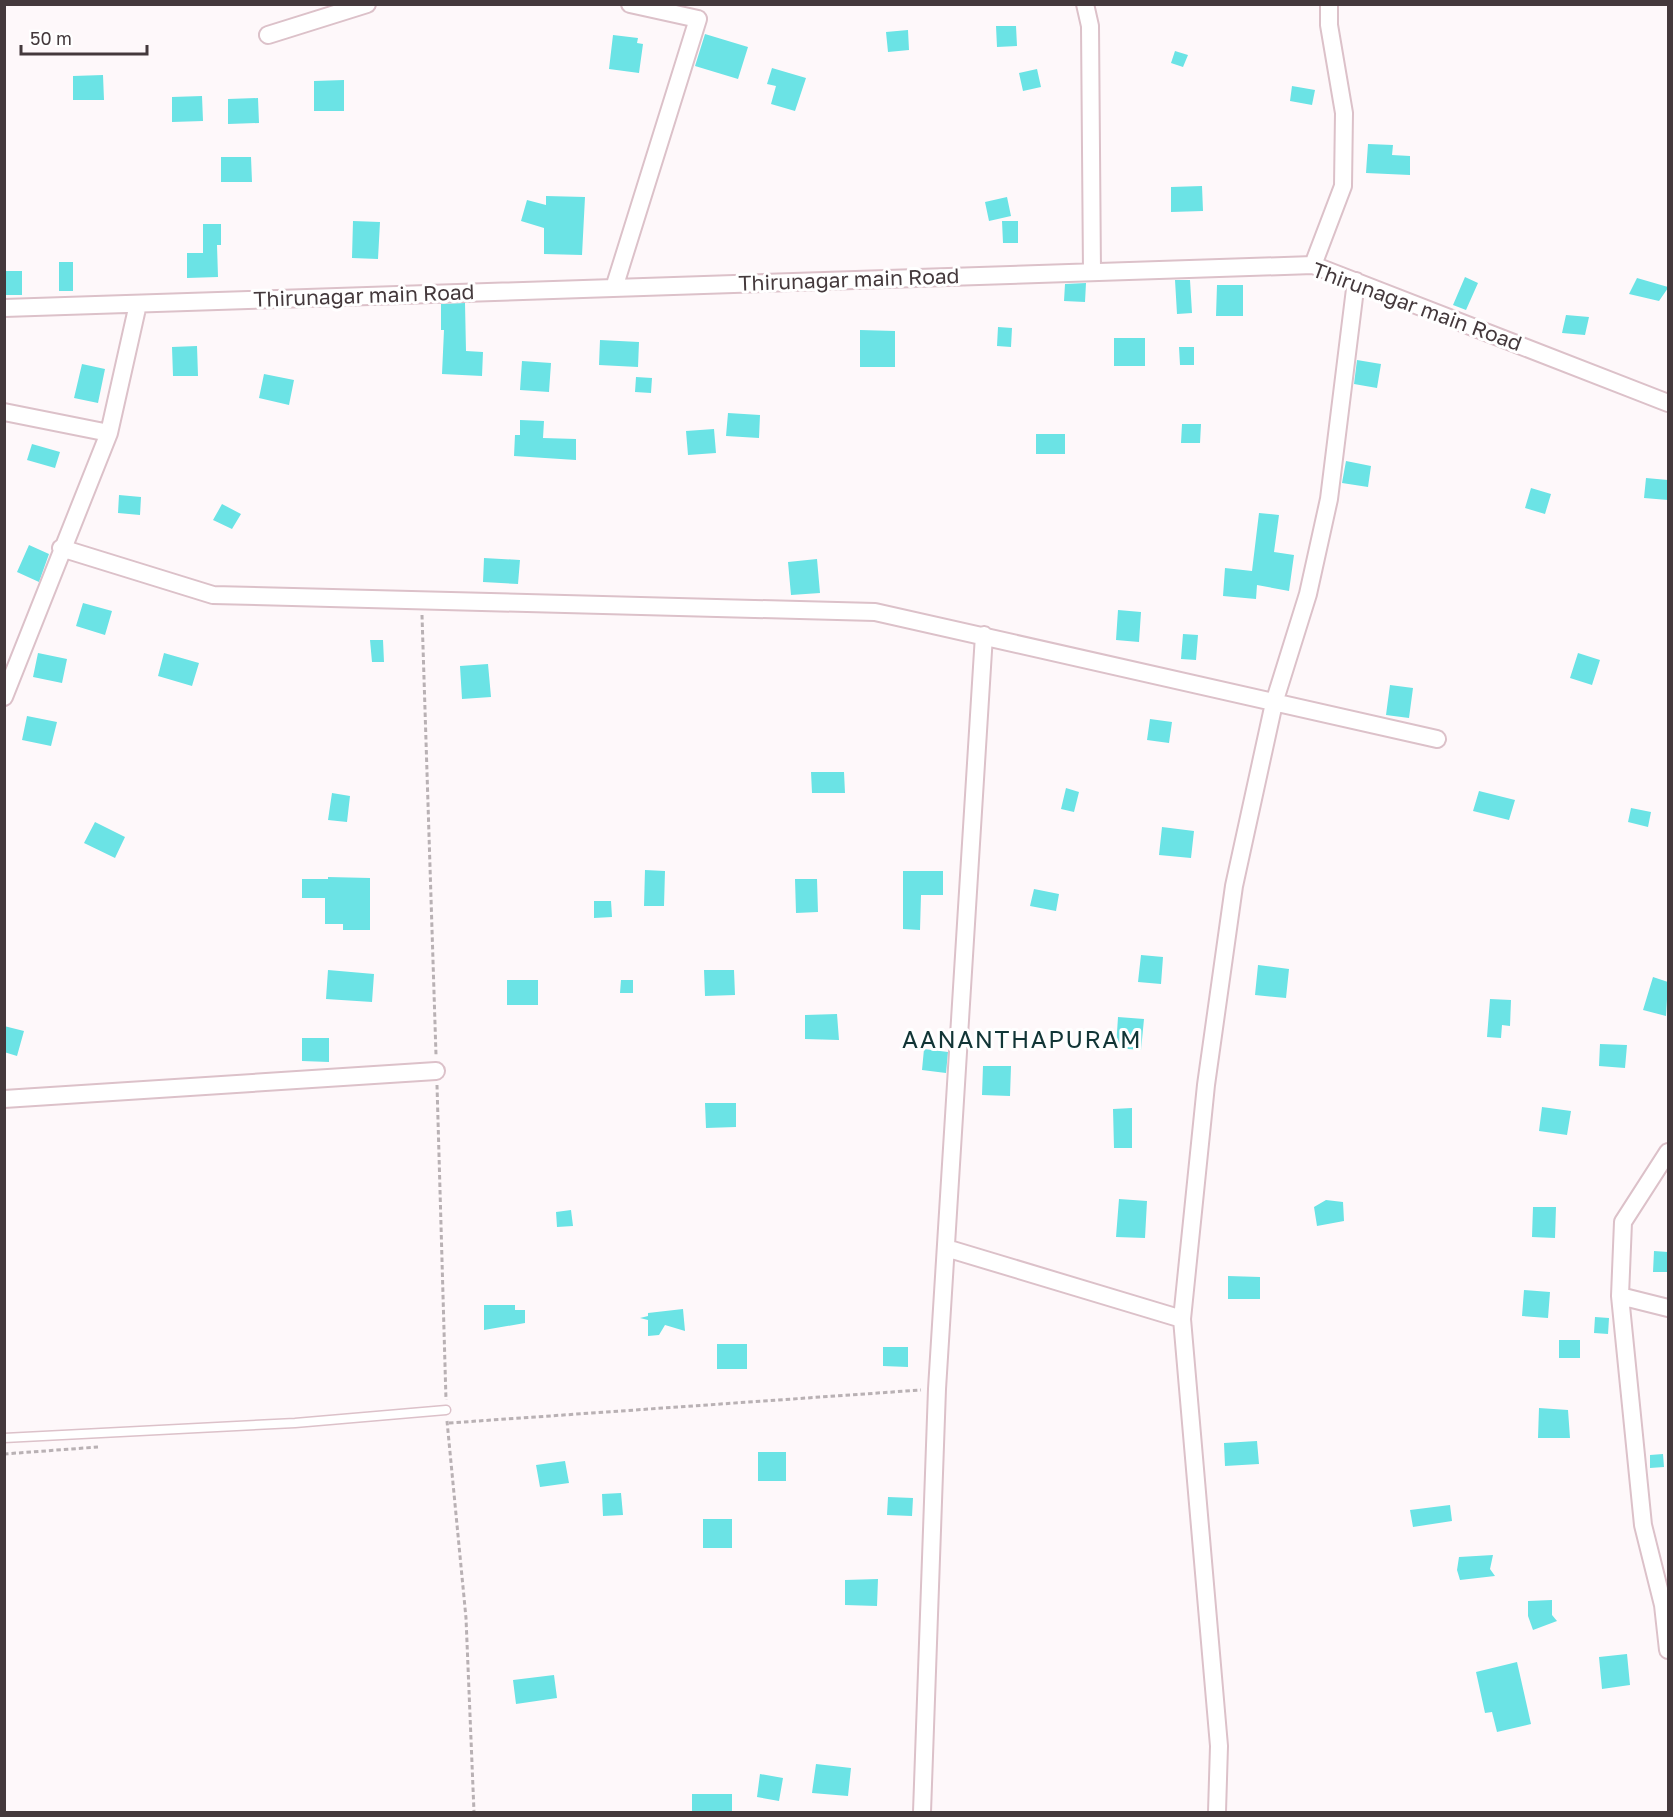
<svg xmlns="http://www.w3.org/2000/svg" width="1673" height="1817" viewBox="0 0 1673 1817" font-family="'Golos Text',sans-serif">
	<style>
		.building { fill: #6be3e5 }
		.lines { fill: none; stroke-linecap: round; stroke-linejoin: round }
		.lane-casing { stroke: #dcc1c9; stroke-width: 11 }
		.street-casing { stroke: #dcc1c9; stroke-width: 20 }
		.path { stroke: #b9b1b4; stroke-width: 3; stroke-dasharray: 4.5 3; stroke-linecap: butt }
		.lane { stroke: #fff; stroke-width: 8 }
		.street { stroke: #fff; stroke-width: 16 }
		.labels { text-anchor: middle; stroke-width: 6; stroke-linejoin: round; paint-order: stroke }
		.street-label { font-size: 21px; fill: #44393c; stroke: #fff }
		.quarter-label { font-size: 24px; letter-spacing: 1.5px; fill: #123536; stroke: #fff }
	</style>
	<rect width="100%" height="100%" fill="#fef8fa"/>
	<!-- building -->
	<path class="building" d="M996 26H1016L1017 46 997 47Z
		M908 30 909 50 888 52 886 32Z
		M705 34 748 47 738 79 695 66Z
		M613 35 638 38 637 43 643 44 639 73 609 69Z
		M1175 51 1188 55 1183 67 1171 63Z
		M772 68 806 78 795 111 771 104 776 86 767 84Z
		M1037 69 1041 87 1023 91 1019 73Z
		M103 75 104 100H73V76Z
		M344 80V111H314V81Z
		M1292 86 1315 90 1312 105 1290 101Z
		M202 96 203 121 172 122V97Z
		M258 98 259 123 228 124V99Z
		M1368 144 1393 145 1392 155 1410 156V175L1366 173Z
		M221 157H251L252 182H221Z
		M1202 186 1203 211 1171 212V187Z
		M546 196 585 197 582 255 544 254V228L521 221 527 200 546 205Z
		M1007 197 1011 216 989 221 985 202Z
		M353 221 380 222 378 259 352 258Z
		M1002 221H1018V243H1003Z
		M203 224H221V245H217L218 277 187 278V253H203Z
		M59 262H73V291H59Z
		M4 271H22V295H4Z
		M1465 277 1478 283 1466 310 1453 305Z
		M1637 278 1668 287V288L1659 301 1629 294Z
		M1175 280H1190L1192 313 1177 314Z
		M1086 283 1085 302 1064 301 1065 284Z
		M1217 285H1243V316H1216Z
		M465 303 466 351 483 352 482 376 442 374 444 330H441V304Z
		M1566 315 1589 317 1585 335 1562 333Z
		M998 327 1012 328 1011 347 997 346Z
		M860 330 895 331V367H860Z
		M1114 338H1145V366H1114Z
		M600 340 639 342 638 367 599 365Z
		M197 346 198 376H173L172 347Z
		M1179 347H1194V365H1180Z
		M1357 360 1381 364 1377 388 1354 384Z
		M522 361 551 363 549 392 520 390Z
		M82 364 105 369 98 403 74 398Z
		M264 374 294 380 289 405 259 398Z
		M636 377 652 378 651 393 635 392Z
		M728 413 760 415 759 438 726 436Z
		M520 420 544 421 543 438 576 439V460L514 456 515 435H520Z
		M1182 424H1201L1200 443H1181Z
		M714 429 716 453 688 455 686 431Z
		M1036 434H1065V454H1036Z
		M32 444 60 452 55 468 27 460Z
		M1346 461 1371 466 1368 487 1342 483Z
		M1646 478 1668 480V500L1644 498Z
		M1531 488 1551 494 1545 514 1525 508Z
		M119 495 141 497 140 515 118 513Z
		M222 504 241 514 232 529 213 520Z
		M1259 513 1279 515 1274 552 1294 555 1289 591 1257 585 1256 599 1223 596 1225 568 1252 571Z
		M29 545 49 554 39 582 17 572Z
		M484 558 520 560 518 584 483 582Z
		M817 559 820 593 791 595 788 562Z
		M83 603 112 611 105 635 76 626Z
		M1118 610 1141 612 1139 642 1116 640Z
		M1183 634 1198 635 1196 660 1181 659Z
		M370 640H383L384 662H372Z
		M38 653 67 659 62 683 33 677Z
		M164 653 199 663 192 686 158 676Z
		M1578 653 1600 660 1592 685 1570 678Z
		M488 664 491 697 462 699 460 666Z
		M1390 685 1413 688 1409 718 1386 715Z
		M27 716 57 722 51 746 22 740Z
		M1150 719 1172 722 1169 743 1147 740Z
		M811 772H844L845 793H812Z
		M1066 788 1079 792 1074 812 1061 809Z
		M1479 791 1515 800 1509 820 1473 811Z
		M332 793 350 796 347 822 328 820Z
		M1631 808 1651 812 1648 827 1628 822Z
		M95 822 125 837 115 858 84 843Z
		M1162 827 1194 831 1191 858 1159 855Z
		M645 870 665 871 664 906H644Z
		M903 871H943V895H921L920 930 903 929Z
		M328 877 370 878V930H343V924H325V898H302V879H328Z
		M795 879H817L818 912 796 913Z
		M1034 889 1059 894 1056 911 1030 906Z
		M594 901H611L612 917 594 918Z
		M1141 955 1163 957 1161 984 1138 982Z
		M1258 965 1289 969 1286 998 1255 995Z
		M328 970 374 974 372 1002 326 999Z
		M704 970H734L735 995 705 996Z
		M1653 977 1668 982 1666 1016 1643 1010Z
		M507 980H538V1005H507Z
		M621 980H633V993H620Z
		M1490 999 1511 1000 1510 1026 1502 1025 1501 1038 1487 1037Z
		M837 1014 839 1040 805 1039V1015Z
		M1118 1017 1144 1019 1141 1050 1116 1048Z
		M4 1026 24 1031 17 1056 4 1052Z
		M302 1038H329V1062L302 1061Z
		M1600 1044 1627 1045 1625 1068 1599 1066Z
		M924 1049 948 1052 946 1073 922 1070Z
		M983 1066H1011L1010 1096 982 1095Z
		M705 1103H736V1127L706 1128Z
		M1542 1107 1571 1111 1567 1135 1539 1131Z
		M1132 1108V1148H1114L1113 1109Z
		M1119 1199 1147 1201 1145 1238 1116 1237Z
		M1326 1200 1343 1202 1344 1221 1317 1226 1314 1207Z
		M1533 1207H1556L1555 1238 1532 1237Z
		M571 1210 573 1226 557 1227 556 1212Z
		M1654 1251 1668 1252V1272H1653Z
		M1228 1276 1260 1277V1299H1228Z
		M1524 1290 1550 1292 1548 1318 1522 1316Z
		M484 1305H515V1310H525V1323L484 1330Z
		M683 1309 685 1331 665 1325 659 1335 648 1336V1320L640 1318 648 1316V1313Z
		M1595 1317 1609 1318 1608 1334 1594 1333Z
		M1559 1340H1580V1358H1559Z
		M717 1344H747V1369H717Z
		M883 1347H908V1367L883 1366Z
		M1539 1408 1568 1410 1570 1438H1538Z
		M1257 1441 1259 1464 1225 1466 1224 1443Z
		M758 1452H786V1481H758Z
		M1663 1454 1664 1467 1650 1468V1455Z
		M565 1461 569 1483 540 1487 536 1465Z
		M621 1493 623 1515 603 1516 602 1494Z
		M888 1497 913 1498 912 1516 887 1515Z
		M1450 1505 1452 1521 1413 1527 1410 1510Z
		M703 1519H732V1548H703Z
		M1493 1555 1490 1569 1495 1576 1460 1580 1457 1570 1459 1557Z
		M878 1579 877 1606 845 1605V1580Z
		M1552 1600V1615L1557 1621 1533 1630 1528 1616V1601Z
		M1627 1654 1630 1685 1602 1689 1599 1657Z
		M1517 1662 1531 1724 1497 1732 1492 1712 1485 1713 1476 1672Z
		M554 1675 557 1698 516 1704 513 1680Z
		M816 1764 851 1768 848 1796 812 1793Z
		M760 1774 783 1778 779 1801 757 1797Z
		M692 1794H732V1812H692Z"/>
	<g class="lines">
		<defs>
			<path id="lane" d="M4 1438 295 1423 446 1410"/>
			<path id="street" d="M1085 4 1090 26 1092 272
				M268 35 367 4
				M1313 265 1343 186 1344 113 1329 25V4
				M614 288 698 19 630 4
				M4 308 1313 265 1668 403
				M4 412 109 433
				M61 548 213 595 875 612 1437 739
				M4 697 109 433 138 304
				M4 1099 436 1071
				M1668 1152 1623 1222 1620 1296 1668 1308
				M946 1248 1182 1319
				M1620 1296 1643 1525 1663 1605 1668 1650
				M922 1812 937 1389 984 635
				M1217 1812 1219 1746 1182 1319 1206 1085 1234 886 1274 703 1308 594 1329 499 1356 281"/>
		</defs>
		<!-- lane casing -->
		<use href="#lane" class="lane-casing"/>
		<!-- street casing -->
		<use href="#street" class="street-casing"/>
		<!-- path -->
		<path class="path" d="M422 615 436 1055
			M437 1085 446 1400
			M447 1421 466 1618 474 1812
			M449 1423 921 1390
			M4 1454 98 1447"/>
		<!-- lane -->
		<use href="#lane" class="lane"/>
		<!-- street -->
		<use href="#street" class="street"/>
	</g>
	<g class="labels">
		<!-- street labels -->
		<g class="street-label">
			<text transform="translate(849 280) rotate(-2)" y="7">Thirunagar main Road</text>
			<text transform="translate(364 296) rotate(-2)" y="7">Thirunagar main Road</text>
			<text transform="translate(1417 307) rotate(20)" y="7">Thirunagar main Road</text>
		</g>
		<!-- quarter labels -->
		<g class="quarter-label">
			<text x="1022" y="1048">AANANTHAPURAM</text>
		</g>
	</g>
	<!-- border -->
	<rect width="1673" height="1817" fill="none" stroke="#44393c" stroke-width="12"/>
	<!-- scale -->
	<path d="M21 45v9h126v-9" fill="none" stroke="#44393c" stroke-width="3"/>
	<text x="30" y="45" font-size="18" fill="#44393c" stroke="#ffffff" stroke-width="4.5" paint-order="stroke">50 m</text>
</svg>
